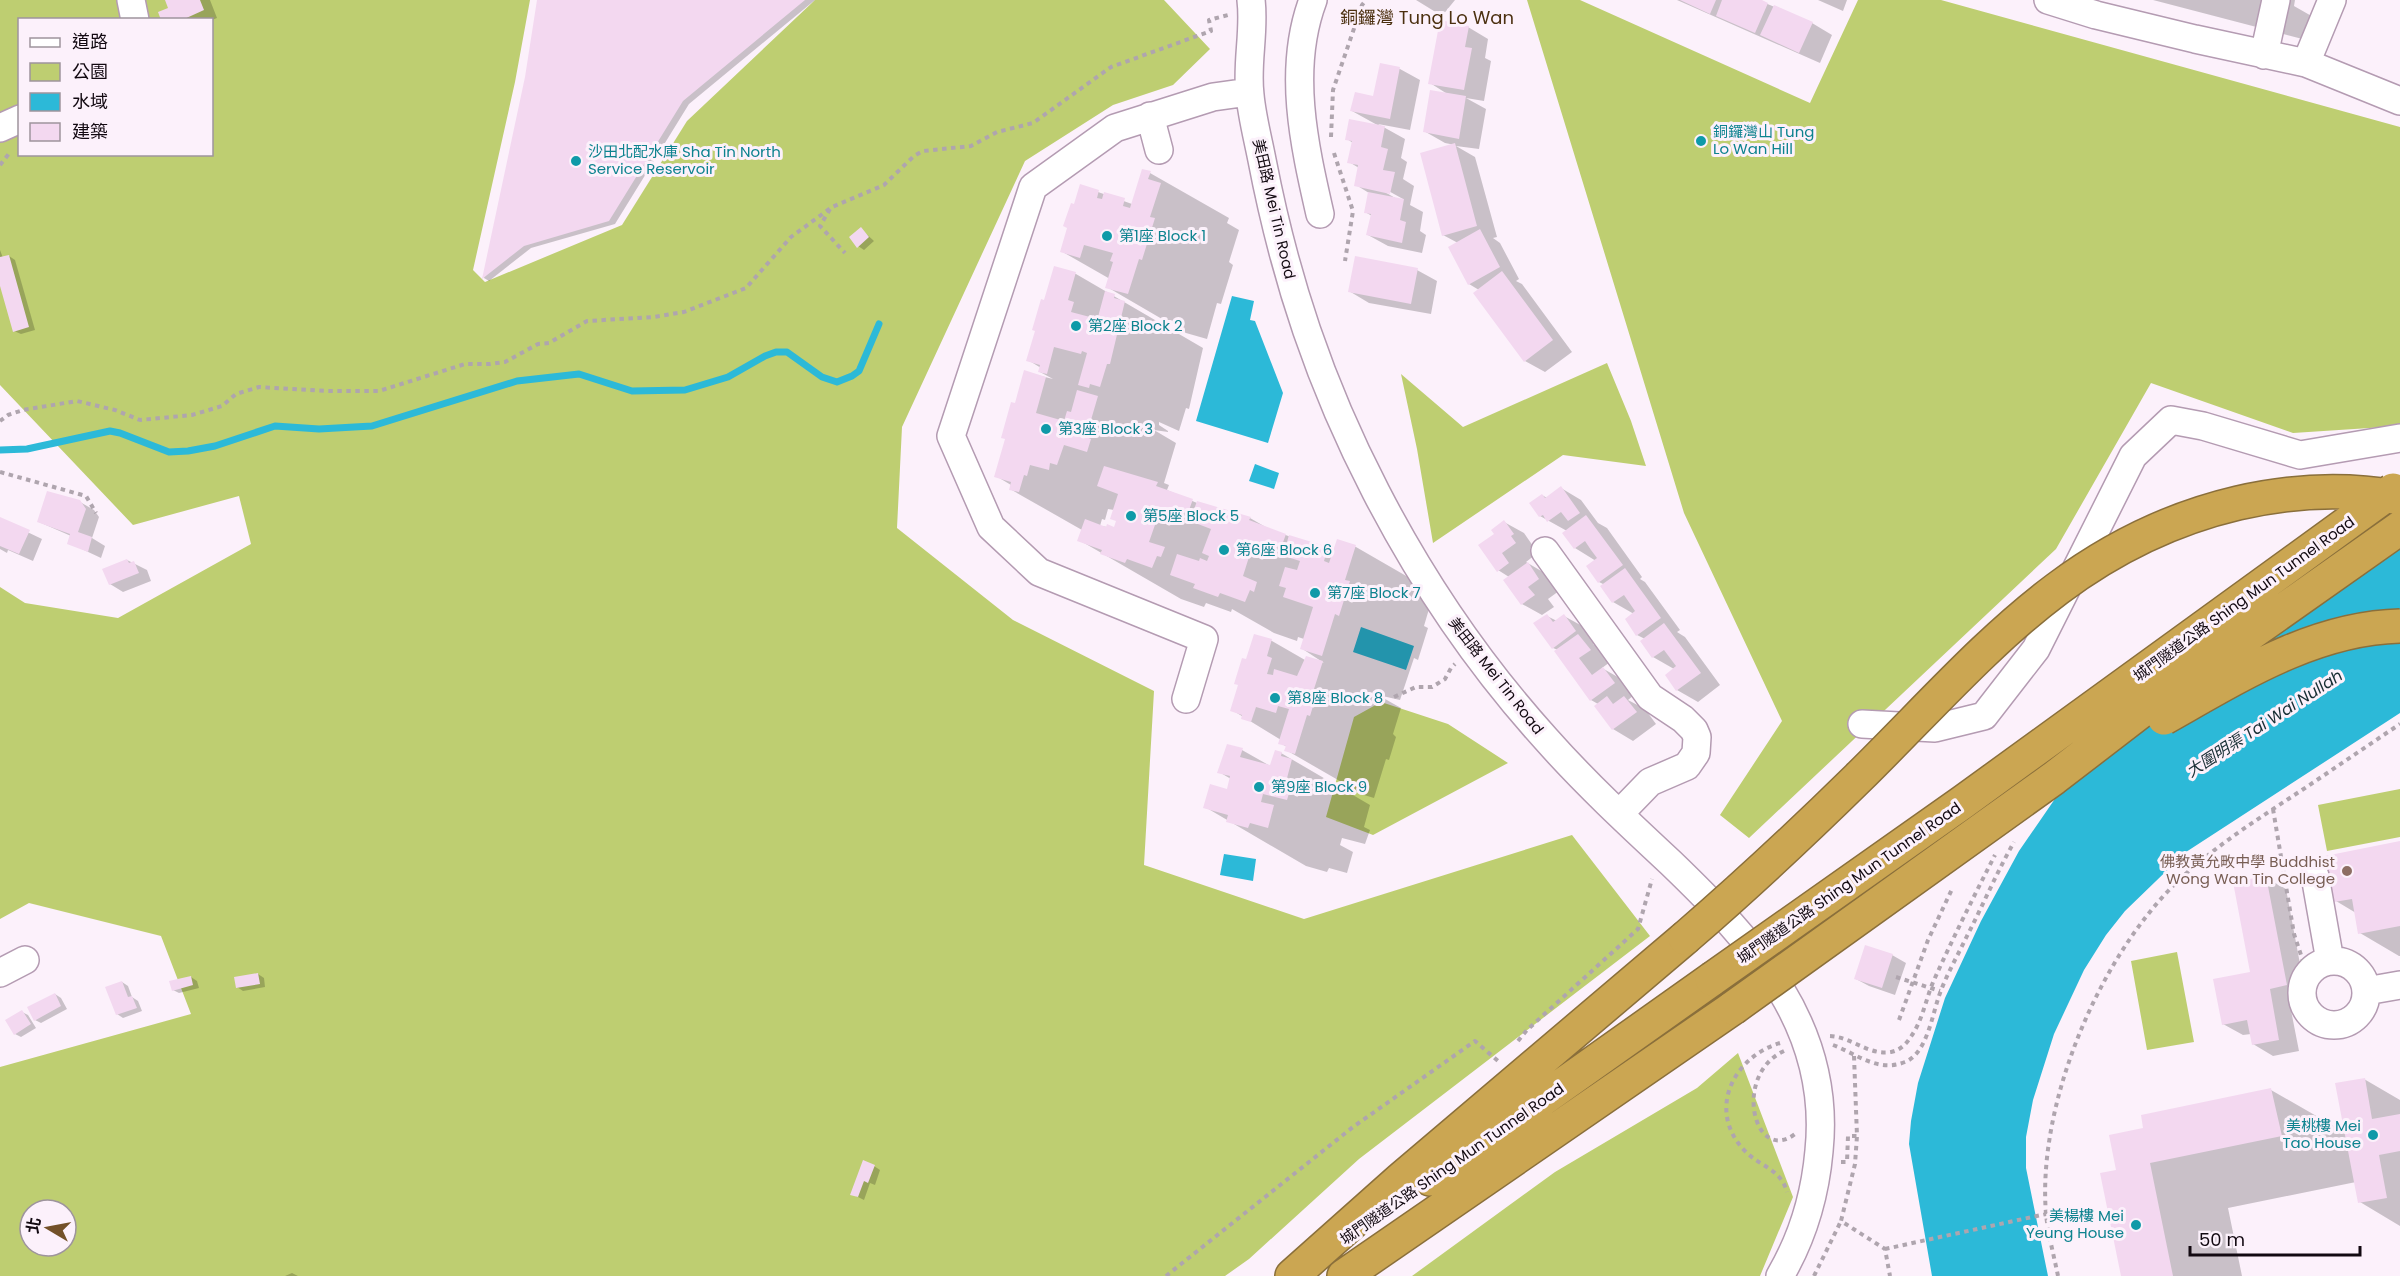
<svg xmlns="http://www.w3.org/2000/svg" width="2400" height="1276" viewBox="0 0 2400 1276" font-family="Poppins,'Noto Sans TC',sans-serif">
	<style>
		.green { fill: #bece71; fill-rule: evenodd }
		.water { fill: #2cb9d8 }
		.shadow { fill: #0003; fill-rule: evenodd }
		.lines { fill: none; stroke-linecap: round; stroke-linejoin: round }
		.stream { stroke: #2cb9d8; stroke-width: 7 }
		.building { fill: #f3d8f0 }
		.minor-casing { stroke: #b49bb2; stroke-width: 30 }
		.highway-casing { stroke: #8a6f3b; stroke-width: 36 }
		.path { stroke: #afa5ae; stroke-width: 4; stroke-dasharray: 4.5 4.5; stroke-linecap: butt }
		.minor { stroke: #fff; stroke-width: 27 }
		.highway { stroke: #cba652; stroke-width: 33 }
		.highway-bridge-casing { stroke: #8a6f3b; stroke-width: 36; stroke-linecap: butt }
		.highway-bridge { stroke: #cba652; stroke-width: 33 }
		.culture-dot { fill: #0f9aa8; stroke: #fcf1fb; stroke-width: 2 }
		.education-dot { fill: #8d6e63; stroke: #fcf1fb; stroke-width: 2 }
		.labels { text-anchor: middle; stroke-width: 6; stroke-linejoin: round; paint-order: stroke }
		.culture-label { font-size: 15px; fill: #0d838f; stroke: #fcf1fb; text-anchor: start }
		.street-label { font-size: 15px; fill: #120911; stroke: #fcf1fb }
		.education-label { font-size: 15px; fill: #785e54; stroke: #fcf1fb; text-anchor: end }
		.water-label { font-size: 16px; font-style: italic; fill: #182e34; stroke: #fcf1fb }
		.quarter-label { font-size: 18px; fill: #4b3010; stroke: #fcf1fb }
	</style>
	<rect width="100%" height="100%" fill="#fcf1fb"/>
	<!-- green -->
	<path class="green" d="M0 0H530L515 82 473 270 485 282 622 225 687 121 815 0H1164L1210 49 1173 85 1113 105 1025 161 902 427 897 528 1013 620 1154 691 1144 865 1304 919 1572 835 1650 936 1359 1159 1249 1259 1225 1276H0V1067L191 1014 161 936 29 903 0 919V587L25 603 118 618 251 544 239 496 133 525 0 385ZM20 20H212V154H20ZM30 1210H66V1246H30Z
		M1527 0H1580L1810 103 1858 0H1941L2400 127V426L2293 433 2151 383 2056 549 1749 838 1720 815 1782 721 1684 513Z
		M1607 363 1631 421 1646 466 1563 455 1433 543 1417 449 1401 374 1463 427Z
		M1381 702 1448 724 1508 763 1373 835 1326 817 1354 717Z
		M2400 789V837L2327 851 2318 805Z
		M2177 952 2194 1042 2147 1050 2131 961Z
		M1738 1053 1793 1197 1760 1276H1412L1555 1172 1697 1088Z"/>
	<!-- water -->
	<path class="water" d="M1232 296 1254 301 1250 320 1255 321 1283 393 1268 443 1196 421Z
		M1255 464 1279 473 1274 489 1249 481Z
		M2400 547V713L2186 852 2125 911 2106 935 2084 970 2054 1034 2033 1100 2026 1137V1168L2048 1276H1932L1909 1144 1911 1121 1918 1083 1945 998 1981 921 2019 851 2081 761Z
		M1361 627 1414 646 1406 670 1353 652Z
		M1224 854 1256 859 1253 881 1220 875Z"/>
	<!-- shadow -->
	<path class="shadow" d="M166 0H210L217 18 212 20H163L170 9Z
		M539 0H815L689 104 615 224 531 248 489 281 484 278 526 77Z
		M1416 0H1455L1442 16Z
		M1677 0H1758L1812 23 1832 35 1820 63Z
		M1818 0H1847L1843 11Z
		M2153 0H2295L2294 6 2315 18 2310 41Z
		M1468 27 1488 39 1485 58 1491 61 1484 101 1466 98 1486 109 1479 149 1456 146 1475 157 1497 237 1493 238 1500 243 1519 279 1516 281 1522 284 1572 352 1545 372 1525 361 1479 290 1469 284 1458 243 1443 235 1455 145 1445 143 1424 131 1449 95 1430 83Z
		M1381 65 1400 69 1420 80 1410 130 1378 124 1405 139 1401 158 1407 162 1403 179 1414 186 1410 205 1423 212 1420 231 1426 235 1422 253 1388 246 1368 235 1372 216 1365 212 1369 193 1356 185 1359 168 1349 162 1353 143 1347 139 1379 126 1352 111 1374 97ZM1385 189 1403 199H1397L1383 191Z
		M1150 173 1229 218 1227 223 1239 230 1229 262 1233 265 1221 304 1217 303 1207 339 1186 333 1107 287 1110 279 1061 251 1075 206 1098 192 1132 204Z
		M861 229 874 241 864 250 858 246Z
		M0 250 3 258 9 256 15 260 35 330 21 334 14 331 0 280Z
		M1055 268 1076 274 1203 348 1189 409 1186 408 1179 431 1159 422V425L1168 431V432L1154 430 1176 443 1164 483 1169 485 1167 490 1197 503 1250 518 1269 529 1334 553 1338 541 1356 547 1434 592 1424 626 1428 628 1418 660 1414 658 1400 700 1378 695 1401 708 1393 734 1396 737 1389 760 1386 759 1374 798 1364 795 1286 750 1287 747 1280 743 1281 740 1232 710 1255 635 1272 641 1305 660 1307 658 1324 663 1301 648 1304 639 1298 637 1297 641 1274 633 1232 609 1231 612 1206 603 1204 607 1181 599 1079 540 1082 530 1010 489 1011 485 996 476 1025 372 1053 379 1040 372 1041 368 1028 360ZM1108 509 1114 510 1117 522 1115 528 1100 526 1102 519 1105 520Z
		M1417 270 1437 281 1431 314 1369 303 1349 291Z
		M1561 488 1581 500 1598 523 1607 528 1642 577 1640 579 1645 582 1680 630 1677 632 1685 637 1720 685 1698 702 1677 690 1667 675 1674 669 1653 657 1645 639 1637 635 1634 614 1613 602 1605 585 1599 582 1596 561 1575 548 1564 533 1567 531 1540 516 1542 495 1547 498Z
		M80 502 94 510 99 517 92 538 105 546 101 558 69 543 71 536 39 522Z
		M0 519 42 539 33 561 8 550 7 553 0 549Z
		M1504 522 1524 533 1533 546 1530 548 1535 555 1526 562 1548 575 1559 591 1548 599 1554 607 1542 615 1522 604 1509 577 1498 570 1496 534Z
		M127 560 147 570 151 581 123 592 110 584Z
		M1547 616 1557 621 1564 616 1584 627 1595 643 1593 644 1599 647 1610 662 1602 668 1623 680 1634 695 1628 700 1645 709 1656 724 1633 741 1613 729 1596 706 1598 704 1591 700 1556 651 1558 650 1553 648Z
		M1242 750 1272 767 1281 753 1370 805 1364 827 1370 830 1365 844 1342 838 1340 845 1353 852 1347 873 1329 868 1327 872 1306 866 1205 807 1228 791 1231 779 1219 772Z
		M2400 843V956H2399L2360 933 2356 913 2336 901Z
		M2265 877 2286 889 2306 996 2289 1000 2299 1051 2273 1056 2253 1044 2251 1034 2243 1035 2223 1024 2252 973Z
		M1892 955 1906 963 1895 995 1869 986 1856 979Z
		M258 974 264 978 265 987 243 991 237 987Z
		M191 977 197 981 199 988 179 993 173 990Z
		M122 982 128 986 132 997 138 1001 142 1011 123 1018 117 1014Z
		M55 994 61 998 67 1009 41 1023 35 1020Z
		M22 1012 28 1015 36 1028 21 1037 15 1034Z
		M2364 1079 2400 1100V1226L2360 1202 2356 1182 2228 1208 2242 1276H2122L2117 1171 2145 1129 2271 1090 2346 1133Z
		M874 1166 880 1170 875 1185 870 1183 864 1200 852 1194Z
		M292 1273 298 1276H285Z"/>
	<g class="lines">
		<!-- stream -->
		<path class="stream" d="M0 450 27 449 110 431 120 433 169 452 188 451 215 446 275 426 319 429 372 426 517 381 579 374 632 391 685 390 728 377 765 356 776 352H787L822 377 837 382 852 376 859 371 879 324"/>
	</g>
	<!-- building -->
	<path class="building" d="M165 0H200L204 10 182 20H161L158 12 168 8Z
		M537 0H805L683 101 609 221 524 246 482 279 525 77Z
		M1680 0H1716L1710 14Z
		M1722 0H1762L1768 3 1755 33 1716 16Z
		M1774 5 1813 22 1799 53 1760 35Z
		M1440 20 1469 26 1465 47 1472 48 1464 90 1428 84Z
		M1380 63 1400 67 1390 119 1350 111 1355 92 1373 96Z
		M1430 90 1466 96 1459 139 1423 132Z
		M1349 119 1385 126 1381 147 1388 149 1383 170 1395 172 1390 194 1354 186 1358 165 1347 163 1352 141 1345 140Z
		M1455 143 1477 226 1442 236 1420 153Z
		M1142 169 1151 171 1148 179 1161 183 1150 217 1155 218 1142 260 1139 259 1128 294 1105 288 1113 262 1110 261 1113 253 1084 245 1080 258 1060 252 1067 228 1063 226 1071 203 1074 204 1080 184 1099 190 1097 198 1102 199 1104 192 1125 198 1123 206 1130 208Z
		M1368 192 1404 199 1400 220 1406 222 1402 243 1366 235 1371 214 1364 213Z
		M861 227 869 237 857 248 849 237Z
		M1480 229 1500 267 1468 285 1448 247Z
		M9 255 29 327 13 332 0 286V257Z
		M1355 256 1418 268 1411 304 1348 292Z
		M1054 266 1076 272 1068 300 1074 302 1071 312 1090 317 1088 321 1091 322 1093 315 1098 317 1105 291 1115 294 1114 298 1125 301 1110 364H1107L1100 387 1090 384 1089 388 1078 385 1087 353 1082 351 1081 354 1054 347 1047 374 1038 372 1040 365 1026 361 1035 331 1032 330 1041 299 1044 300Z
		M1502 271 1553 340 1524 362 1473 293Z
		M1024 370 1046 377 1036 413 1064 421 1067 411 1071 412 1077 390 1098 396 1086 437 1091 439 1087 452 1064 445 1057 465 1050 463 1049 470 1030 465 1027 476 1024 475 1019 492 1009 490 1011 482 994 477 1005 439 1001 438 1011 402 1015 403Z
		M1104 466 1158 482 1156 486 1193 499 1188 513 1184 512 1182 518 1154 509 1150 520 1156 522 1149 542 1165 547 1161 557 1157 556 1152 568 1127 559 1125 563 1100 554 1102 550 1077 541 1085 519 1106 527 1107 524 1114 527 1116 521 1110 519 1118 494 1097 486Z
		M1561 486 1580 513 1568 521 1561 512 1547 522 1543 515 1539 517 1529 503 1542 494 1545 498Z
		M47 491 80 500 86 509 78 532 92 537 88 552 67 544 70 534 37 522Z
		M1197 501 1251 517 1249 520 1286 534 1281 548 1277 546 1275 553 1247 543 1243 554 1249 557 1243 576 1257 582 1254 592 1250 590 1245 602 1220 593 1218 597 1193 588 1195 584 1170 575 1177 554 1199 561 1200 558 1207 561 1209 556 1202 553 1211 529 1190 521Z
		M1586 515 1623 565 1598 583 1586 566 1597 558 1591 550 1585 541 1574 549 1562 533Z
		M0 517 30 530 19 554 0 546Z
		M1504 520 1514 534 1511 536 1516 543 1502 553 1509 563 1497 572 1478 545 1494 534 1491 530Z
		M1289 535 1328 547 1324 561 1329 563 1337 539 1356 545 1345 580 1350 581 1339 616 1335 614 1322 656 1300 649 1313 607 1283 597 1286 588 1279 586 1285 567 1297 570 1300 561 1281 555 1283 548 1285 549Z
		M127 559 129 563 134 561 139 573 109 585 102 569Z
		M1528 562 1539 579 1528 587 1535 595 1521 605 1503 580Z
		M1625 568 1661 618 1636 636 1625 619 1635 611 1624 595 1612 603 1600 586Z
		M1547 614 1553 622 1564 614 1576 631 1552 649 1533 623Z
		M1664 623 1701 673 1676 691 1665 675 1676 666 1664 650 1652 658 1640 641Z
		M1254 634 1272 639 1267 656 1272 658 1267 674 1273 675 1274 669 1297 676 1306 656 1323 661 1314 689 1318 690 1310 716 1307 715 1295 754 1284 751 1286 746 1278 744 1289 709 1278 706 1276 713 1256 707 1251 722 1241 719 1242 715 1230 711 1238 685 1234 684 1242 658 1246 659Z
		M1578 634 1591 650 1579 658 1592 675 1603 667 1615 683 1590 701 1554 651Z
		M1607 696 1613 704 1624 696 1637 712 1612 730 1594 706Z
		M1227 744 1243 748 1240 757 1270 765 1275 750 1282 752 1281 756 1292 759 1286 782 1292 783 1287 800 1263 794 1261 802 1274 805 1268 828 1250 823 1248 828 1226 822 1228 815 1203 808 1210 784 1227 789 1230 776 1217 773Z
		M2400 841V926L2358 934 2352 899 2334 902 2325 856Z
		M2266 876 2287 985 2270 989 2279 1040 2252 1045 2247 1020 2222 1025 2213 979 2250 972 2233 882Z
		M1865 945 1893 954 1882 988 1854 979Z
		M258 973 260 984 236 988 234 977Z
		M191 976 193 985 172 991 169 981Z
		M122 981 128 997 132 996 137 1008 116 1015 105 987Z
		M55 993 61 1006 34 1021 27 1007Z
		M22 1010 31 1024 14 1035 5 1020Z
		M2365 1078 2372 1119 2400 1114V1151L2379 1155 2387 1198 2358 1203 2335 1083Z
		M2271 1088 2282 1136 2150 1163 2173 1276H2121L2100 1173 2116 1170 2109 1135 2143 1128 2141 1115Z
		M863 1160 875 1165 868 1183 864 1181 858 1197 850 1195Z"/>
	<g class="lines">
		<defs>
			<path id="minor" d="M131 0 135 20
				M1251 0C1255 31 1246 64 1250 95 1252 117 1258 139 1262 160 1285 279 1320 384 1376 492 1422 581 1479 665 1546 739 1585 783 1628 823 1671 863 1754 943 1832 1026 1819 1151 1815 1196 1803 1237 1780 1276
				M1313 0C1287 69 1304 144 1320 214
				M2048 0 2096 15 2195 39 2306 63 2400 101
				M2264 55 2276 0
				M2306 63 2332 0
				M1150 116 1159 150
				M0 128 20 119
				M1545 551 1650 697 1683 719 1694 730 1697 737 1696 753 1687 766 1650 782 1619 814
				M1186 699 1204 639 1039 572 991 527 951 436 1033 187 1115 128 1213 97 1249 92
				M1862 724 1935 728 1984 716 2036 649 2133 456 2171 420 2203 426 2300 455 2400 438
				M2315 876 2330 961
				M2302 993a32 32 0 1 1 64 0a32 32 0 1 1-64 0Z
				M0 973 25 960
				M2366 991 2400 985"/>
			<path id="highway" d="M1430 1179 1712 979
				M1292 1276 1401 1179 1685 938
				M1344 1276 1733 1008"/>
		</defs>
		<!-- minor casing -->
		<use href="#minor" class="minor-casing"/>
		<!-- highway casing -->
		<use href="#highway" class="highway-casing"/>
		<!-- path -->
		<path class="path" d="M1331 137 1333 90 1362 5 1366 0
			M1334 153 1353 211 1345 261
			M0 165 11 151
			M830 209 820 226 845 253
			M0 421 8 415 23 410 77 401 115 410 140 420 192 415 222 406 236 394 259 387 327 391H379L465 364H490L505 362 538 344 549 343 587 321 654 317 684 312 746 288 791 237 832 207 884 185 914 156 923 151 971 146 997 132 1033 123 1111 67 1211 31 1209 20 1228 15
			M0 472 86 496 96 513
			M1394 697 1416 687H1432L1445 679 1451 668 1455 664
			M2273 809 2294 934 2303 961
			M1896 977 1940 991
			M1899 1020 1928 940 1953 887
			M1830 1036C1852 1037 1869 1056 1891 1052 1901 1050 1907 1043 1912 1035 1923 1019 1926 998 1934 980 1953 938 1974 896 1995 855
			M1518 1041 1527 1030 1638 929 1652 879
			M1780 1043C1733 1057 1706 1111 1745 1151 1759 1166 1781 1169 1787 1192
			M1833 1045C1857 1054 1878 1073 1905 1062 1926 1054 1932 1017 1938 999 1945 977 1957 957 1967 936 1983 905 1997 872 2014 842
			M1784 1051C1732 1075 1754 1165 1795 1134
			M1854 1056 1857 1136 1855 1164 1841 1221 1885 1249 1890 1276
			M1841 1162H1847L1848 1136H1857
			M1885 1249 2046 1214
			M1166 1276 1353 1127 1475 1041 1498 1061
			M1814 1276 1841 1221
			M2058 1276C2054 1256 2048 1234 2046 1214 2037 1105 2098 960 2175 884 2213 847 2258 819 2302 790 2335 768 2367 746 2400 724"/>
		<!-- minor -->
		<use href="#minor" class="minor"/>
		<!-- highway -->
		<use href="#highway" class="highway"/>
		<defs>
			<path id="highway-bridge" d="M2164 718C2237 677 2313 628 2400 626
				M1685 938C1744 887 1802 833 1858 778 1977 661 2067 543 2238 503 2290 491 2347 488 2400 498
				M1712 979 1963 802 2393 490
				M1733 1008 2054 778 2149 705 2400 528"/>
		</defs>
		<!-- highway-bridge casing -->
		<use href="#highway-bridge" class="highway-bridge-casing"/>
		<!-- highway-bridge -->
		<use href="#highway-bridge" class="highway-bridge"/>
	</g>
	<!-- markers -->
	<g class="culture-dot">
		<circle cx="1701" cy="141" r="6"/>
		<circle cx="576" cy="161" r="6"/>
		<circle cx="1107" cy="236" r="6"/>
		<circle cx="1076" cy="326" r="6"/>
		<circle cx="1046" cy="429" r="6"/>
		<circle cx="1131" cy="516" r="6"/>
		<circle cx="1224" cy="550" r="6"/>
		<circle cx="1315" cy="593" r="6"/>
		<circle cx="1275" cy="698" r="6"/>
		<circle cx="1259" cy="787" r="6"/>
		<circle cx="2373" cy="1135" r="6"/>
		<circle cx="2136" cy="1225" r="6"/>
	</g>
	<circle class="education-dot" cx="2347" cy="871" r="6"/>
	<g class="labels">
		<!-- culture labels -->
		<g class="culture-label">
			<text x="1713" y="137">銅鑼灣山 Tung<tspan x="1713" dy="17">Lo Wan Hill</tspan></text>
			<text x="588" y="157">沙田北配水庫 Sha Tin North<tspan x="588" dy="17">Service Reservoir</tspan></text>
			<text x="1119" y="241">第1座 Block 1</text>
			<text x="1088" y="331">第2座 Block 2</text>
			<text x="1058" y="434">第3座 Block 3</text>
			<text x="1143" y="521">第5座 Block 5</text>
			<text x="1236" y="555">第6座 Block 6</text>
			<text x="1327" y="598">第7座 Block 7</text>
			<text x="1287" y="703">第8座 Block 8</text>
			<text x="1271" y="792">第9座 Block 9</text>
			<text x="2361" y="1131" text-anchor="end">美桃樓 Mei<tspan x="2361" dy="17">Tao House</tspan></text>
			<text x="2124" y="1221" text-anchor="end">美楊樓 Mei<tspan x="2124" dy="17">Yeung House</tspan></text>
		</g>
		<!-- street labels -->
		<g class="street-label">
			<text transform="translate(1274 209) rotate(77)" y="5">美田路 Mei Tin Road</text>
			<text transform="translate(2244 599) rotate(-36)" y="5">城門隧道公路 Shing Mun Tunnel Road</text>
			<text transform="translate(1496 676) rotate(52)" y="5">美田路 Mei Tin Road</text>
			<text transform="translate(1849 883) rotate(-35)" y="5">城門隧道公路 Shing Mun Tunnel Road</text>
			<text transform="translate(1452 1164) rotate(-35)" y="5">城門隧道公路 Shing Mun Tunnel Road</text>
		</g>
		<!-- education labels -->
		<g class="education-label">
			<text x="2335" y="867">佛教黃允畋中學 Buddhist<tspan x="2335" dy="17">Wong Wan Tin College</tspan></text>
		</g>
		<!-- water labels -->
		<g class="water-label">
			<text transform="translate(2264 723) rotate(-33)" y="6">大圍明渠 Tai Wai Nullah</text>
		</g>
		<!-- quarter labels -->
		<g class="quarter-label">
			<text x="1427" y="24">銅鑼灣 Tung Lo Wan</text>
		</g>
	</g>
	<!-- legend -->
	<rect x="18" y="18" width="195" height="138" fill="#fcf1fb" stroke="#9e949d" stroke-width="1.5"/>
	<rect x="30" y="38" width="30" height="9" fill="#ffffff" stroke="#9e949d" stroke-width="1.5"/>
	<text x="72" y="48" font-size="18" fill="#120911">道路</text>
	<rect x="30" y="63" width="30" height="18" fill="#bece71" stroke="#9e949d" stroke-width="1.5"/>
	<text x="72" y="78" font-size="18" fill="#120911">公園</text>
	<rect x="30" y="93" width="30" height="18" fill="#2cb9d8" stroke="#9e949d" stroke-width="1.5"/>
	<text x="72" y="108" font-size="18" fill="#120911">水域</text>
	<rect x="30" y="123" width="30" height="18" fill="#f3d8f0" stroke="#9e949d" stroke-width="1.5"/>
	<text x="72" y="138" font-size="18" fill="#120911">建築</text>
	<!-- north arrow -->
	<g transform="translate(48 1228) rotate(280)"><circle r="28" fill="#fcf1fb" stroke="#9e949d" stroke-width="1.5"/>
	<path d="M0-4.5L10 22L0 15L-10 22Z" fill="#735129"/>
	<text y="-9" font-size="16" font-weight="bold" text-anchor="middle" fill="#120911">北</text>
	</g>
	<!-- scale -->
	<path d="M2190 1246v9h170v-9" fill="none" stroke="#120911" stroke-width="3"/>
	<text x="2199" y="1246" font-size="18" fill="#120911" stroke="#fcf1fb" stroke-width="4.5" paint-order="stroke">50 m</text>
</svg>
